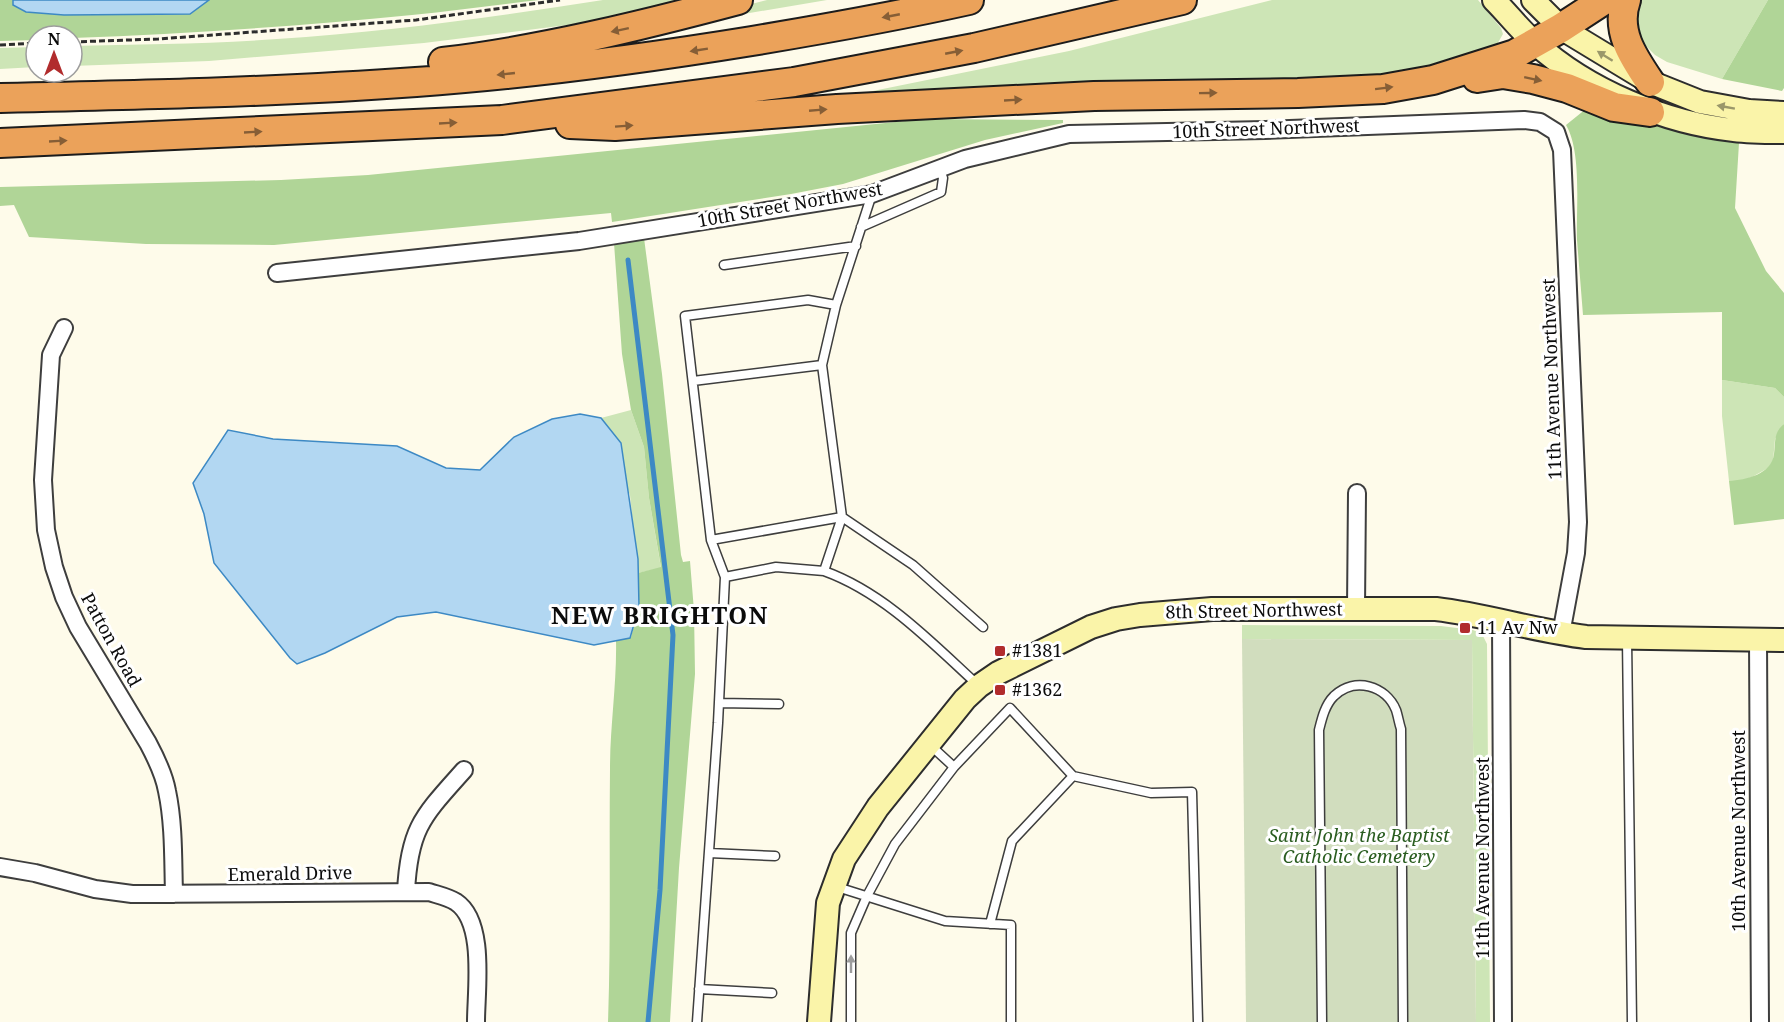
<svg xmlns="http://www.w3.org/2000/svg" width="1784" height="1022" viewBox="0 0 1784 1022" font-family="'Noto Serif',serif">
	<style>
		.green { fill: #cde5b6 }
		.forest { fill: #b0d597 }
		.cemetery { fill: #d1ddbe }
		.water { fill: #b2d7f2; stroke: #3d89c4; stroke-width: 1.5 }
		.lines { fill: none; stroke-linecap: round; stroke-linejoin: round }
		.stream { stroke: #3d89c4; stroke-width: 5 }
		.lane-casing { stroke: #3e3e3e; stroke-width: 11 }
		.street-casing { stroke: #3e3e3e; stroke-width: 20 }
		.secondary-casing { stroke: #2d2d2d; stroke-width: 26 }
		.highway-casing { stroke: #1c1c1c; stroke-width: 32 }
		.path { stroke: #2d2d2d; stroke-width: 3; stroke-dasharray: 6 3; stroke-linecap: butt }
		.lane { stroke: #fff; stroke-width: 8 }
		.street { stroke: #fff; stroke-width: 16 }
		.secondary { stroke: #faf4a9; stroke-width: 22 }
		.highway { stroke: #eba25a; stroke-width: 28 }
		.oneway { fill: #865e36 }
		.oneway2 { fill: #9a976a }
		.oneway3 { fill: #9d9d9d }
		.poi-dot { fill: #b12c2d; stroke: #fff; stroke-width: 2 }
		.labels { text-anchor: middle; stroke-width: 6; stroke-linejoin: round; paint-order: stroke }
		.street-label { font-size: 18px; fill: #0b0b0b; stroke: #fff }
		.poi-label { font-size: 18px; fill: #0b0b0b; stroke: #fff; text-anchor: start }
		.park-label { font-size: 18px; font-style: italic; fill: #2a5d20; stroke: #fff }
		.district-label { font-size: 24px; font-weight: bold; letter-spacing: 1.5px; fill: #0b0b0b; stroke: #fff }
	</style>
	<rect width="100%" height="100%" fill="#fefbea"/>
	<!-- green -->
	<path class="green" d="M603 0H688L612 18 575 24 424 43 209 61 72 66V46C140 44 209 44 277 39 386 32 496 17 603 0Z
		M767 0H827L738 15 736 8Z
		M1272 0H1478L1501 28 1503 34 1496 46 1421 69 1386 74 870 100 868 92 1069 51Z
		M1633 0H1768L1722 79 1667 62 1655 55 1638 38Z
		M36 47V67L0 69V48Z
		M1722 380 1775 388 1784 397V424L1775 439 1773 461 1768 468 1752 477 1741 481H1729L1722 416Z
		M631 410 644 447 649 498 661 568 638 573 630 495 601 418Z
		M1242 625 1441 626 1473 630 1482 634 1487 644 1490 1022H1476L1472 640 1242 639Z"/>
	<!-- forest -->
	<path class="forest" d="M0 0H13L14 5 26 12 64 15 190 14 209 0H539C497 5 454 11 412 15 299 26 186 34 72 38V36H36V40L0 41Z
		M1768 0H1784V88L1782 91 1722 79Z
		M1592 104 1666 126 1739 143 1735 208 1766 271 1784 293V397L1775 388 1722 380V312L1583 315C1581 290 1579 265 1577 240 1576 208 1582 152 1566 125Z
		M925 119 1063 120V123L985 140 843 184 791 194 612 222 611 213 274 245 146 244 29 237 14 205 0 206V187L281 180 368 175Z
		M644 238 662 374 681 555 683 562 690 561 694 611 695 674 679 868 670 1022H608C611 938 609 853 610 769 610 726 617 683 616 640L631 637 639 606 638 573 661 567 649 498 644 447 631 410 622 354 614 243Z
		M1784 424V519L1734 525 1729 481C1746 480 1772 474 1774 454 1776 441 1773 433 1784 424Z"/>
	<!-- cemetery -->
	<path class="cemetery" d="M1242 639 1472 640 1476 1022H1246Z"/>
	<!-- water -->
	<path class="water" d="M13 0H209L190 14 64 15 26 12 13 5Z
		M580 414 601 418 621 443 638 559 639 607 630 638 594 645 436 612 397 617 325 653 297 664 290 658 214 563 204 514 193 483 228 430 273 439 397 446 446 468 480 470 514 437 552 419Z"/>
	<g class="lines">
		<!-- stream -->
		<path class="stream" d="M628 260 673 635 660 890 648 1022"/>
		<defs>
			<path id="lane" d="M872 194 836 305 822 365 842 517 824 571C885 593 932 643 979 686
				M861 227 941 192 943 178 939 168
				M724 265 856 246
				M693 381 822 365
				M711 540 842 517 913 565 983 627
				M725 577 711 540 685 316 808 300 836 305
				M1627 639 1632 1022
				M719 703 779 704
				M954 767 1010 708 1073 776 1151 793 1192 792 1198 1022
				M709 853 775 856
				M834 886 945 921 1011 925V1022
				M990 924 1012 841 1073 776
				M699 989 772 993
				M697 1022 718 723 725 577 776 567 824 571
				M851 1022V933L867 896 895 844 954 767 929 744
				M1322 1022 1319 730C1322 718 1325 705 1334 696 1355 676 1386 686 1396 710 1398 716 1399 723 1401 729L1403 1022"/>
			<path id="street" d="M277 273 579 241 872 194 965 159 1069 134 1265 130 1524 120 1540 122 1556 132 1562 150 1578 522 1576 553 1561 634
				M64 328 51 355 43 480 46 530 54 567 64 597 78 627 148 743C156 758 164 774 167 791 174 824 173 860 174 894
				M1356 609 1357 493
				M1501 621 1503 1022
				M1758 640 1760 1022
				M0 867 35 873 95 889 132 894 429 892C438 895 448 897 456 902 486 922 476 990 476 1022
				M406 892C409 828 423 816 464 770"/>
			<path id="secondary" d="M1494 0C1508 14 1520 30 1535 43 1587 90 1665 123 1734 130 1750 132 1767 132 1784 132
				M1533 0 1561 28 1650 82 1700 102 1749 111 1784 113
				M819 1022 828 903 844 859 878 807 965 699 979 686 998 673 1091 627 1116 619 1140 615 1212 609H1436C1487 615 1535 631 1586 637L1784 640"/>
			<path id="highway" d="M1626 0C1615 31 1633 57 1650 82
				M443 62C542 50 640 26 738 0
				M1477 78 1503 74 1533 79 1567 88 1614 107 1650 112
				M0 98C139 95 278 92 416 82 529 74 641 59 752 41 824 29 897 16 969 0
				M570 124 615 126 837 109 1094 96 1298 93 1383 89 1433 80 1515 54 1561 28 1604 0
				M0 143 502 120 794 82 974 48 1182 0"/>
		</defs>
		<!-- lane casing -->
		<use href="#lane" class="lane-casing"/>
		<!-- street casing -->
		<use href="#street" class="street-casing"/>
		<!-- secondary casing -->
		<use href="#secondary" class="secondary-casing"/>
		<!-- highway casing -->
		<use href="#highway" class="highway-casing"/>
		<!-- path -->
		<path class="path" d="M72 42 158 39 416 20 560 0
			M0 45 36 43"/>
		<!-- lane -->
		<use href="#lane" class="lane"/>
		<!-- street -->
		<use href="#street" class="street"/>
		<!-- secondary -->
		<use href="#secondary" class="secondary"/>
		<!-- highway -->
		<use href="#highway" class="highway"/>
	</g>
	<!-- one-way arrows -->
	<defs><path id="oneway-solid" d="M-6-.8H1V-3.2L6.5 0L1 3.2V.8H-6Z" transform="scale(1.5)"/></defs>
	<g class="oneway">
		<use href="#oneway-solid" transform="translate(891 16) rotate(169)"/>
		<use href="#oneway-solid" transform="translate(620 30) rotate(168)"/>
		<use href="#oneway-solid" transform="translate(699 50) rotate(171)"/>
		<use href="#oneway-solid" transform="translate(954 52) rotate(-11)"/>
		<use href="#oneway-solid" transform="translate(506 74) rotate(174)"/>
		<use href="#oneway-solid" transform="translate(1533 79) rotate(12)"/>
		<use href="#oneway-solid" transform="translate(1384 88) rotate(-7)"/>
		<use href="#oneway-solid" transform="translate(1208 93) rotate(-1)"/>
		<use href="#oneway-solid" transform="translate(1013 100) rotate(-3)"/>
		<use href="#oneway-solid" transform="translate(818 110) rotate(-5)"/>
		<use href="#oneway-solid" transform="translate(448 123) rotate(-3)"/>
		<use href="#oneway-solid" transform="translate(624 126) rotate(-4)"/>
		<use href="#oneway-solid" transform="translate(253 132) rotate(-3)"/>
		<use href="#oneway-solid" transform="translate(58 141) rotate(-3)"/>
	</g>
	<g class="oneway2">
		<use href="#oneway-solid" transform="translate(1605 56) rotate(-148)"/>
		<use href="#oneway-solid" transform="translate(1726 107) rotate(-170)"/>
	</g>
	<use class="oneway3" href="#oneway-solid" transform="translate(851 964) rotate(-90)"/>
	<!-- markers -->
	<g class="poi-dot">
		<rect x="1459" y="622" width="12" height="12" rx="3"/>
		<rect x="994" y="645" width="12" height="12" rx="3"/>
		<rect x="994" y="684" width="12" height="12" rx="3"/>
	</g>
	<g class="labels">
		<!-- street labels -->
		<g class="street-label">
			<text transform="translate(1266 129) rotate(-2)" y="6">10th Street Northwest</text>
			<text transform="translate(790 205) rotate(-10)" y="6">10th Street Northwest</text>
			<text transform="translate(1552 379) rotate(-92)" y="6">11th Avenue Northwest</text>
			<text transform="translate(1254 611) rotate(-1)" y="6">8th Street Northwest</text>
			<text transform="translate(111 640) rotate(61)" y="6">Patton Road</text>
			<text transform="translate(1739 831) rotate(-90)" y="6">10th Avenue Northwest</text>
			<text transform="translate(1483 858) rotate(-90)" y="6">11th Avenue Northwest</text>
			<text transform="translate(290 874) rotate(-1)" y="6">Emerald Drive</text>
		</g>
		<!-- poi labels -->
		<g class="poi-label">
			<text x="1477" y="634">11 Av Nw</text>
			<text x="1012" y="657">#1381</text>
			<text x="1012" y="696">#1362</text>
		</g>
		<!-- park labels -->
		<g class="park-label">
			<text x="1359" y="842">Saint John the Baptist<tspan x="1359" dy="21">Catholic Cemetery</tspan></text>
		</g>
		<!-- district labels -->
		<g class="district-label">
			<text x="660" y="624">NEW BRIGHTON</text>
		</g>
	</g>
	<!-- north arrow -->
	<g transform="translate(54 54)"><circle r="28" fill="#ffffff" stroke="#9d9d9d" stroke-width="1.5"/>
	<path d="M0-4.5L10 22L0 15L-10 22Z" fill="#b12c2d"/>
	<text y="-9" font-size="16" font-weight="bold" text-anchor="middle" fill="#0b0b0b">N</text>
	</g>
</svg>
